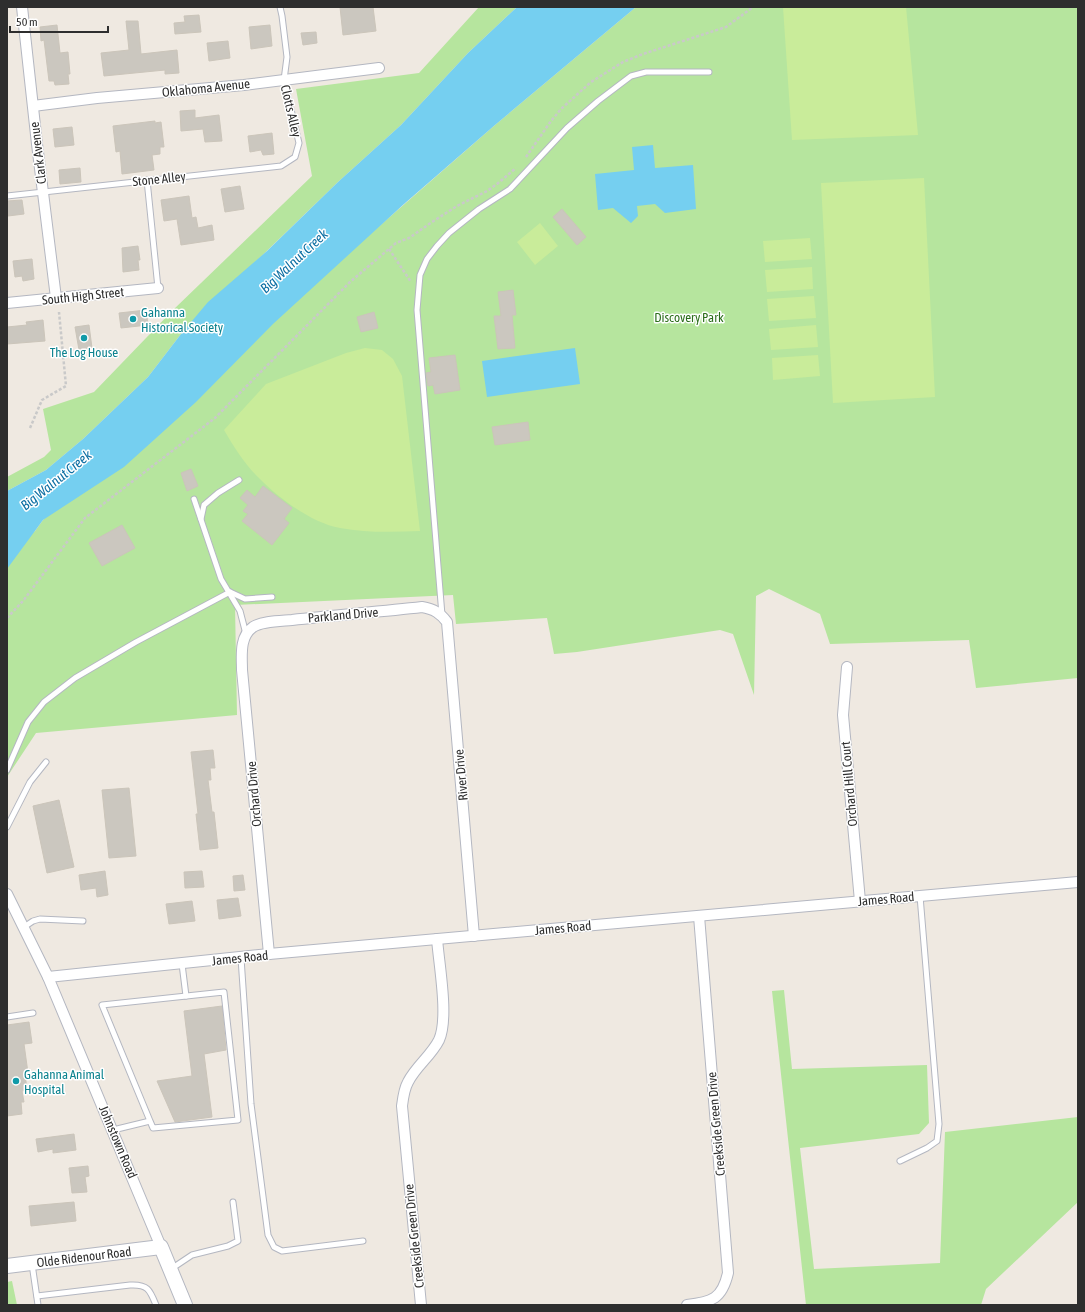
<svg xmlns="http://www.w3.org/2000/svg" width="1085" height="1312" font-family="'Asap Condensed',sans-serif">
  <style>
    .green { fill: #b6e59e }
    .pitch { fill: #c9ec9a }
    .water { fill: #75cff0 }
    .building { fill: #cbc7bf; stroke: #cbc5ba }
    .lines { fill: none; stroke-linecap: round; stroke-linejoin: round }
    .lane-casing { stroke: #b4b7c1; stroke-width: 7 }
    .street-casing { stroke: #b4b7c1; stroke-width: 12 }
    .secondary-casing { stroke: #b4b7c1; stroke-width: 16 }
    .path { stroke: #c9c9c9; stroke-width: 2.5; stroke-dasharray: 3 2; stroke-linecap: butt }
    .lane { stroke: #fff; stroke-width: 5 }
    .street { stroke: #fff; stroke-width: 10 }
    .secondary { stroke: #fff; stroke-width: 14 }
    .culture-dot { fill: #0f9aa8; stroke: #fff; stroke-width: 1.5 }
    .labels { text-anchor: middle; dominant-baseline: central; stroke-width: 3; stroke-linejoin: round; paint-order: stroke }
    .street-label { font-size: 13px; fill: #2e2e2e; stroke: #fff }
    .culture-label { font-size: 13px; fill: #0d838f; stroke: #fff; text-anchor: start }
    .park-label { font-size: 13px; fill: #2c6e1b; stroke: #fff }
    .water-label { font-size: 14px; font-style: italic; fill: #0d6fa3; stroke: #fff }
  </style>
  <rect width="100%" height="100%" fill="#efe9e1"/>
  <g class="green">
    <path d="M479 7H517L468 53 401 125 338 182 181 334 148 377 83 439 46 470 7 491V477L44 457 51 450 43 409 94 392 173 310 312 176 296 89 419 73Z"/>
    <path d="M636 7H1078V678L976 688 969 640 830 644 820 614 769 589 756 596 754 695 733 634 720 630 577 652 554 654 547 618 456 624 453 595 235 605 237 715 36 733 7 777V551L35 531 43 520 495 125Z"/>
    <path d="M784 990 792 1069 927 1065 929 1123 919 1134 800 1148 814 1269 940 1263 945 1132 1078 1117V1202L986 1289 981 1305H806L772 991Z"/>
    <path d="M12 1281 17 1305H7V1282Z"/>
  </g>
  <g class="pitch">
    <path d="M783 7H906L918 135 792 140Z"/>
    <path d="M924 178 935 397 833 403 821 183Z"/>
    <path d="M540 223 558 246 535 265 517 242Z"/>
    <path d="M810 238 812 259 765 262 763 241Z"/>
    <path d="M812 267 813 289 767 292 765 270Z"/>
    <path d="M814 296 816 318 769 321 767 299Z"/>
    <path d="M816 325 818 347 771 350 769 329Z"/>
    <path d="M365 348 382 350 393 359 402 376 420 531C394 532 366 533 340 528 312 523 280 499 260 479 245 465 234 447 224 430L266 384 346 353Z"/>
    <path d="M818 355 820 376 773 380 772 358Z"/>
  </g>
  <g class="water">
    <path d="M517 7H636L495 125 404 204 273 324 196 402 124 467 43 520 7 569V491L46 470 83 439 148 377 181 334 208 302 267 251 338 182 401 125 468 53Z"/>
    <path d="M653 145 655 168 693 165 696 209 665 213 655 204 637 206 638 216 631 223 613 208 598 210 595 174 634 170 632 147Z"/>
    <path d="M575 348 580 384 487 397 482 361Z"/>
  </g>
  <g class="building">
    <path d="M340 7H373L376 31 343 35Z"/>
    <path d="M199 15 201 32 175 34 174 23 185 22 184 16Z"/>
    <path d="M126 21H138L141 54 177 50 179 73 165 74V70L104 76 101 53 129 50Z"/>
    <path d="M57 25 60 53 68 52 70 74H68L69 84 55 85 54 81H49L44 40 41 41 40 27Z"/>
    <path d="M270 25 272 46 251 49 249 27Z"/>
    <path d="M316 32 317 43 303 45 301 33Z"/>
    <path d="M228 41 230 58 209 61 207 43Z"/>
    <path d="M195 110V118L219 115 222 141 205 142 203 129 181 131 180 111Z"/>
    <path d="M155 121V123L161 122 164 147H160V154L152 155 154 170 122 174 120 151 116 152 113 126Z"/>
    <path d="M72 127 74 145 55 147 53 129Z"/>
    <path d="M272 133 274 154 263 155 261 150 250 152 248 136Z"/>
    <path d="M80 168 81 182 60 184 59 170Z"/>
    <path d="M240 186 244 209 225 212 221 189Z"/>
    <path d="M189 196 192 218 196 217 198 228 212 225 214 240 181 245 177 219 164 221 161 200Z"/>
    <path d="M22 200 24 214 8 216 7 201Z"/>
    <path d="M562 209 586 237 577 245 553 217Z"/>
    <path d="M138 246 140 260H138L139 270 123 272 122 248Z"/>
    <path d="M32 259 34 279 23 281 22 276 15 277 13 261Z"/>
    <path d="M513 290 516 315H512L515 348 498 349 494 316H501L498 292Z"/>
    <path d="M146 310 148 325 121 328 119 313Z"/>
    <path d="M374 312 378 328 361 332 357 317Z"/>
    <path d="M43 320 45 341 7 344V327L27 325 26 322Z"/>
    <path d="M89 325 92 348 79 350 75 327Z"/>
    <path d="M455 355 460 390 435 394 433 385 428 386 426 373 431 372 429 358Z"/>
    <path d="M528 422 530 440 495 445 492 427Z"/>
    <path d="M191 469 198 486 187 491 181 473Z"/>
    <path d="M263 486 292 508 284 519 289 523 272 545 242 521 248 514 243 511 248 505 240 498 247 490 255 497Z"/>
    <path d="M122 525 135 548 102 566 89 543Z"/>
    <path d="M213 750 215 768H210L211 780H208L212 812H214L218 848 200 850 196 814H198L191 752Z"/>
    <path d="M129 788 136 856 109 858 102 790Z"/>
    <path d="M59 800 74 867 47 873 33 806Z"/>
    <path d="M105 871 108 895 97 897 96 888 81 890 79 875Z"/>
    <path d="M202 871 204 887 185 888 184 872Z"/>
    <path d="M243 875 245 890 234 891 233 876Z"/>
    <path d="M238 898 241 916 219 919 217 900Z"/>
    <path d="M192 901 195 921 169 924 166 904Z"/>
    <path d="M222 1006 226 1050 204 1054 212 1117 175 1122 157 1081 192 1076 184 1011Z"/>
    <path d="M29 1022 32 1043 24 1044 28 1073H25L27 1090 22 1091 24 1102H21L22 1114 7 1116V1025Z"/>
    <path d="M74 1134 76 1150 53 1153V1149L38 1152 36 1139Z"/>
    <path d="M88 1166 89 1176 85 1177 87 1192 72 1193 69 1168Z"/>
    <path d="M74 1202 76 1221 31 1226 29 1206Z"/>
  </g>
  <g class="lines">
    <defs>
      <g id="lane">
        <path d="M147 180 158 288"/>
        <path d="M7 196 281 166 295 157 299 143 284 80 287 57 282 16 280 7"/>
        <path d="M194 499 221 579 240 611 246 634"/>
        <path d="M201 519 204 505 218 493 239 480"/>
        <path d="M230 592 245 599 272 597"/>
        <path d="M442 615 417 310 420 275 427 259 437 246 449 233 479 209 510 189 567 128 598 101 631 76 646 72H709"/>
        <path d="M7 770 28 722 44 702 75 678 136 642 230 592"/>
        <path d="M7 827 30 782 46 762"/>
        <path d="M24 927 33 921 40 919 83 921"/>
        <path d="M241 958 251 1104 268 1235 274 1247 282 1251 363 1241"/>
        <path d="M182 964 186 996"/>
        <path d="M7 1017 33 1013"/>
        <path d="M113 1130 150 1121 102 1005 224 992 238 1120 153 1128 150 1121"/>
        <path d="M900 1161 927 1148 937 1141 939 1124 920 896"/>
        <path d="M32 1264 38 1305"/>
        <path d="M171 1269 192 1255 228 1246 238 1241 233 1202"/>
        <path d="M37 1296 130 1285C148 1284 150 1290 156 1305"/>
      </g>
      <g id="street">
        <path d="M22 7 37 144 56 298"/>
        <path d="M33 106 97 98 244 85 379 68"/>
        <path d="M7 303 158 288"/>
        <path d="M847 667 843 715 860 901"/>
        <path d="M7 894 48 977 161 1247"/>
        <path d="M269 954 242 670C242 656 239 637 253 627 262 621 281 621 292 620 335 615 379 612 422 607 434 609 440 613 447 622L474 936"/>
        <path d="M48 977 269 954 1078 882"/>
        <path d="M421 1305 402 1106C403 1098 404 1089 408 1082 416 1066 431 1056 439 1040 449 1018 439 965 437 939"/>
        <path d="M687 1305C712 1302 722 1299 728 1273L699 916"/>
      </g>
      <path id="secondary" d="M7 1266 161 1247 185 1305"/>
    </defs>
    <use href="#lane" class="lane-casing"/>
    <use href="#street" class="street-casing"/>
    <use href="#secondary" class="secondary-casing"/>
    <g class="path">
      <path d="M526 157 551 121 561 109 591 82 623 62 643 54 726 27 753 7"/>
      <path d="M389 249 411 282"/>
      <path d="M30 428 42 400 66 386 59 312"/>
      <path d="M7 618 23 601 85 518 215 418 350 282 396 243 409 238 432 222 457 206 487 191 497 184 516 168"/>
    </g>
    <use href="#lane" class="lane"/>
    <use href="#street" class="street"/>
    <use href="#secondary" class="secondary"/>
  </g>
  <g class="culture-dot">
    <circle cx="133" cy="319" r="4"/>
    <circle cx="84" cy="338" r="4"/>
    <circle cx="16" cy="1081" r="4"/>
  </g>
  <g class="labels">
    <g class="street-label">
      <text transform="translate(206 88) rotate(-6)">Oklahoma Avenue</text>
      <text transform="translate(291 111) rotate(77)">Clotts Alley</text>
      <text transform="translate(38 153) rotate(-97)">Clark Avenue</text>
      <text transform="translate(159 179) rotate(-6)">Stone Alley</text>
      <text transform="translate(83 296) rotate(-6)">South High Street</text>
      <text transform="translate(343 615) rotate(-5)">Parkland Drive</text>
      <text transform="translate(461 775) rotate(-95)">River Drive</text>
      <text transform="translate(849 784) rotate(-95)">Orchard Hill Court</text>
      <text transform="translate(254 794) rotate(-95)">Orchard Drive</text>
      <text transform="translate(886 899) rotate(-5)">James Road</text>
      <text transform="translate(563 928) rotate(-5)">James Road</text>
      <text transform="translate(240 958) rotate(-6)">James Road</text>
      <text transform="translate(716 1124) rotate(-95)">Creekside Green Drive</text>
      <text transform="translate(118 1142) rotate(67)">Johnstown Road</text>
      <text transform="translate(414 1236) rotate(-96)">Creekside Green Drive</text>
      <text transform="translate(84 1257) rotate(-7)">Olde Ridenour Road</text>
    </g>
    <g class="culture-label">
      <text x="141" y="312">Gahanna<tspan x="141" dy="15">Historical Society</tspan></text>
      <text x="84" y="352" text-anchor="middle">The Log House</text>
      <text x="24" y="1074">Gahanna Animal<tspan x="24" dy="15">Hospital</tspan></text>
    </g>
    <g class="park-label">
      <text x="689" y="317">Discovery Park</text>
    </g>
    <g class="water-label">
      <text transform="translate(294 261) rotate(-43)">Big Walnut Creek</text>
      <text transform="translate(56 480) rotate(-39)">Big Walnut Creek</text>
    </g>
  </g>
  <rect width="1085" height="1312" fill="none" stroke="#2e2e2e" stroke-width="16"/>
  <path d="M10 26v6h98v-6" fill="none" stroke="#2e2e2e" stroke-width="2"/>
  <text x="16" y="26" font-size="12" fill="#2e2e2e" stroke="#ffffff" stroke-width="3" paint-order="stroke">50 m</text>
</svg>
